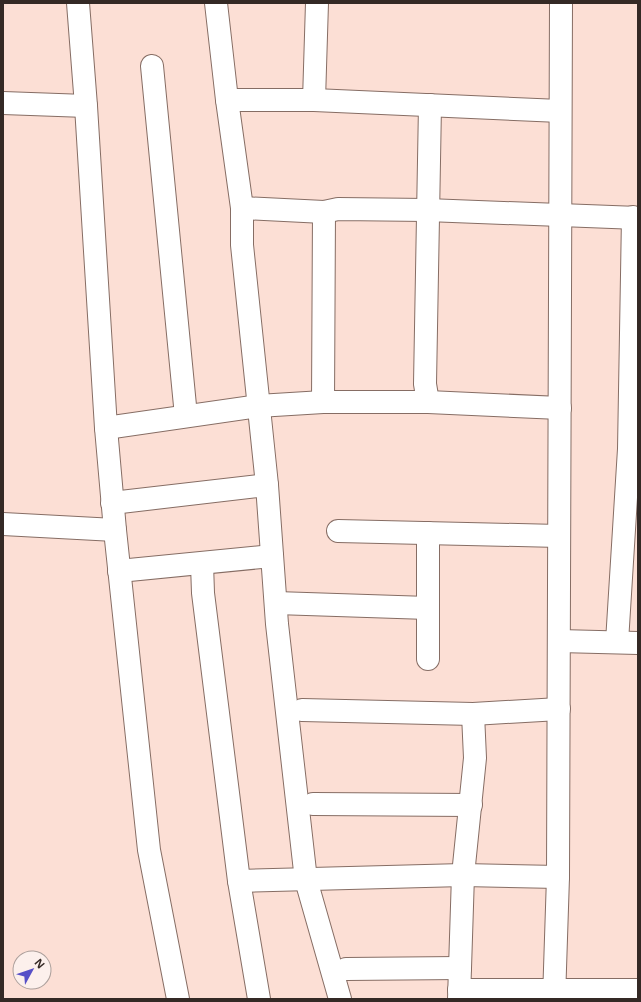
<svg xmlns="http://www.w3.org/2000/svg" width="641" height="1002" font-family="'Noto Sans',sans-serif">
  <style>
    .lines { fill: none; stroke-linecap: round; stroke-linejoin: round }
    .minor-casing { stroke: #866d64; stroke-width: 24 }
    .minor { stroke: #fff; stroke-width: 22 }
  </style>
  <rect width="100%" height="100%" fill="#fcdfd5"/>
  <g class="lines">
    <defs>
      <g id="minor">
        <path d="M78 3 86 106 106 428 115 530 149 850 178 999"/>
        <path d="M216 3 227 100 242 208V245L267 485 277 624 306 880 340 999"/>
        <path d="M152 66 186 416"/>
        <path d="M227 100H314L560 111"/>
        <path d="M314 100 317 3"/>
        <path d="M3 103 86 106"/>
        <path d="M242 208 324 212 338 209 427 210 638 218"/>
        <path d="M323 402 324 212"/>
        <path d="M428 402 425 384 430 105"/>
        <path d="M106 428 258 406 323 402H428L560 408"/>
        <path d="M112 503 267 485"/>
        <path d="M3 524 115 530"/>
        <path d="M338 531 559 536"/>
        <path d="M202 564 203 593 239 881 259 999"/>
        <path d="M119 571 272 556"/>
        <path d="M276 603 428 608V533"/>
        <path d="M559 641 638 643"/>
        <path d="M617 642 629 449 633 217"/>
        <path d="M428 659V608"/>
        <path d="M302 710 473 714 559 709"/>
        <path d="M313 804 471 805"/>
        <path d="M239 881 463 875 558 877"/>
        <path d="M346 969 460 968"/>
        <path d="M459 990H638"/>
        <path d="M459 999 463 875 475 758 473 714"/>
        <path d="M554 999 558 877 561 3"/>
      </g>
    </defs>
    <use href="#minor" class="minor-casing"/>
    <use href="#minor" class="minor"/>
  </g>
  <rect width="641" height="1002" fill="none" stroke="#342925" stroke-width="8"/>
  <g transform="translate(32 970) rotate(50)"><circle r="19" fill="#fcf0ec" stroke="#aca09c"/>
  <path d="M0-3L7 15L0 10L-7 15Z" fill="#564fc7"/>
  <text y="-6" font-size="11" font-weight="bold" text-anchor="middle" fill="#342925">N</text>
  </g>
</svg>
